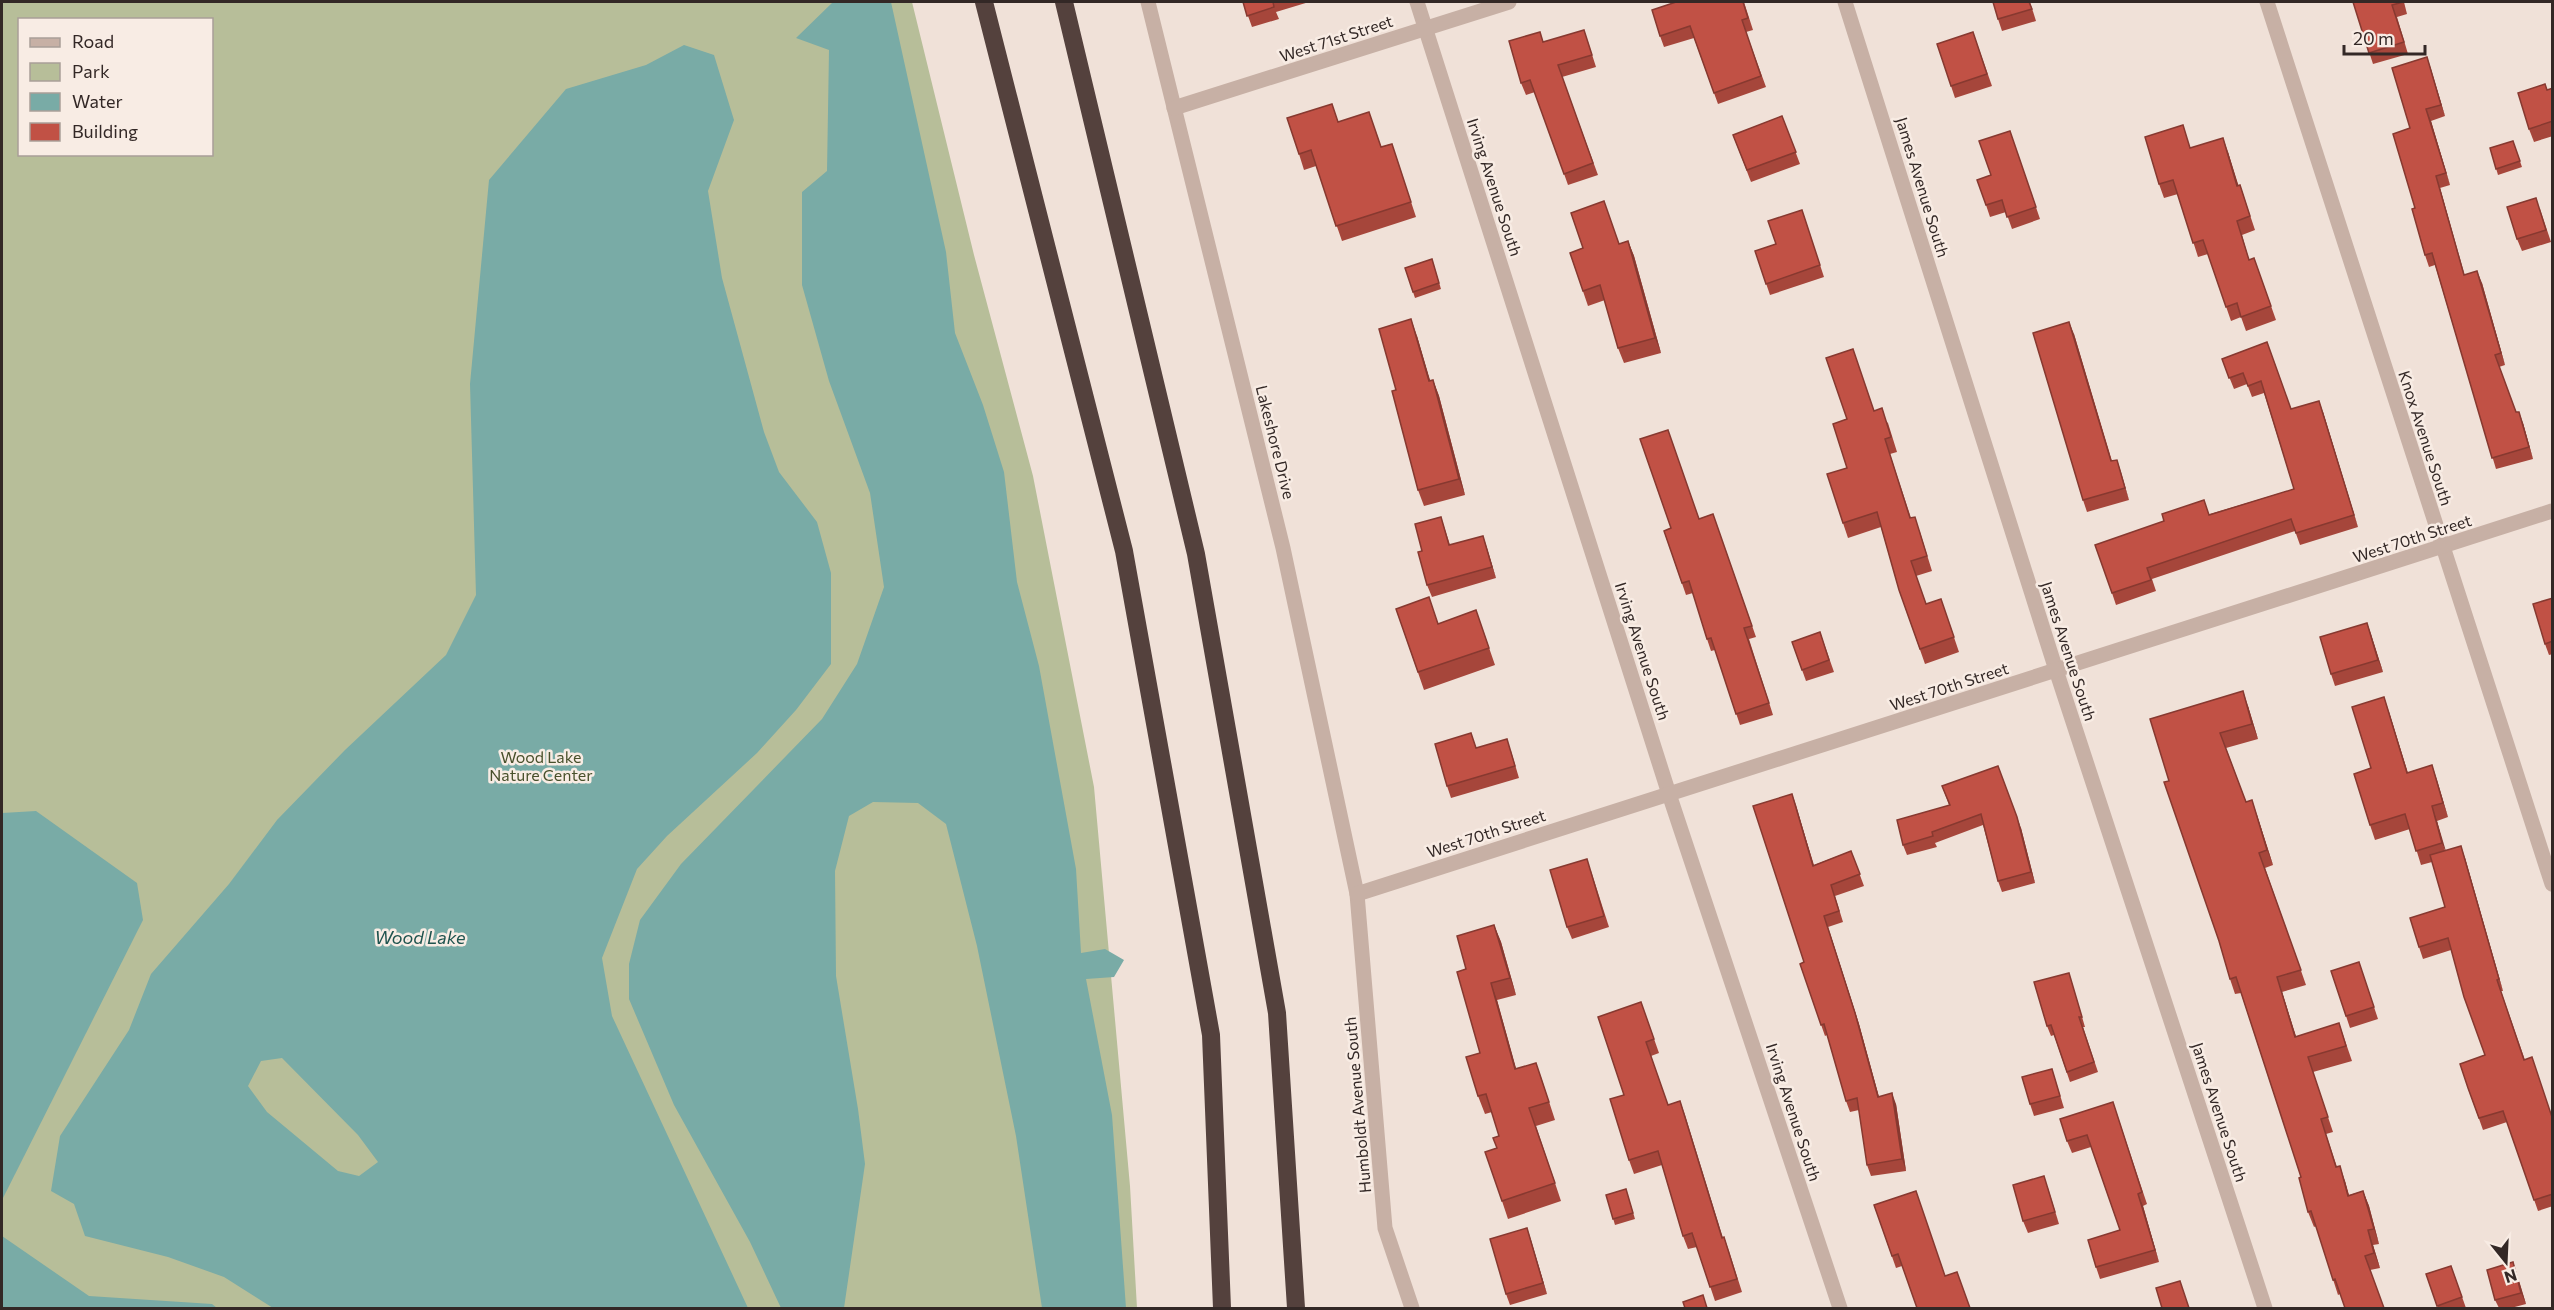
<svg xmlns="http://www.w3.org/2000/svg" width="2554" height="1310" font-family="Commissioner,sans-serif">
  <style>
    .green { fill: #b7be99; fill-rule: evenodd }
    .water { fill: #79aba6; fill-rule: evenodd }
    .lines { fill: none; stroke-linecap: round; stroke-linejoin: round }
    .minor { stroke: #c7b0a5; stroke-width: 15 }
    .tertiary { stroke: #c7b0a5; stroke-width: 15 }
    .motorway { stroke: #54413d; stroke-width: 18 }
    .wall { fill: #a6463b }
    .shaded-wall { fill: #873930 }
    .building { fill: #c15145; stroke: #873930; stroke-width: 1.5 }
    .labels { text-anchor: middle; dominant-baseline: central; stroke-width: 5; stroke-linejoin: round; paint-order: stroke }
    .street-label { font-size: 16px; fill: #332826; stroke: #f8ece4 }
    .park-label { font-size: 16px; fill: #48502b; stroke: #f8ece4 }
    .water-label { font-size: 18px; font-style: italic; fill: #1e534e; stroke: #f8ece4 }
  </style>
  <rect width="100%" height="100%" fill="#f0e1d8"/>
  <path class="green" d="M2 2H912L974 255 1033 476 1094 787 1130 1186 1137 1308H2ZM20 20H212V154H20Z"/>
  <g class="water">
    <path d="M833 2H891L946 252 955 333 983 405 1004 472 1017 582 1039 666 1076 869 1081 953 1105 949 1124 960 1114 977 1086 979 1112 1115 1126 1308H1042L1016 1136 977 946 946 824 918 803 873 802 849 816 835 871 836 976 858 1109 865 1164 844 1308H781L750 1242 674 1105 629 999V964L640 920 681 864 822 719 857 664 884 587 870 493 829 381 802 285V192L827 171 829 50 796 38Z"/>
    <path d="M684 45 714 55 734 120 708 191 722 278 764 432 779 472 817 522 831 573V664L796 710 757 753 667 836 637 869 602 958 612 1016 748 1308H273L224 1277 168 1257 85 1236 74 1204 51 1191 60 1136 129 1030 151 974 229 884 277 820 345 750 446 655 476 595 470 384 489 180 566 89 646 65ZM282 1058 358 1135 378 1162 359 1176 338 1171 267 1112 248 1086 261 1061Z"/>
    <path d="M36 811 137 883 143 920 2 1200V813Z"/>
    <path d="M2 1236 89 1296 212 1304 217 1308H2Z"/>
  </g>
  <g class="lines">
    <g class="minor">
      <path d="M1148 2 1283 548 1357 894 1385 1228 1412 1308"/>
      <path d="M1417 2 1669 794 1840 1308"/>
      <path d="M1845 2 2056 670 2265 1308"/>
      <path d="M2267 2 2552 884"/>
      <path d="M1174 108 1509 2"/>
    </g>
    <path class="tertiary" d="M1357 894 2552 511"/>
    <g class="motorway">
      <path d="M984 2 1124 551 1211 1035 1222 1308"/>
      <path d="M1064 2 1196 554 1277 1013 1296 1308"/>
    </g>
  </g>
  <g class="wall">
    <path d="M1243 2H1309L1276 12 1279 19 1252 27Z"/>
    <path d="M1744 2 1753 30 1746 32 1766 87 1718 104 1694 38 1664 47 1660 36Z"/>
    <path d="M2030 2 2036 21 2002 31 1998 19Z"/>
    <path d="M2353 2H2404L2407 14 2397 17 2408 54 2373 64Z"/>
    <path d="M1973 32 1992 86 1955 98 1951 86Z"/>
    <path d="M1544 42H1588L1596 67 1562 77 1598 175 1568 185 1535 92 1526 95 1521 83Z"/>
    <path d="M2427 57 2445 116 2431 121 2450 185 2440 188 2464 275 2482 283 2505 365 2499 367 2516 412 2523 423 2533 459 2496 469 2435 265 2429 267 2425 255 2415 208 2410 128Z"/>
    <path d="M2553 89V136L2534 142 2529 129 2547 90Z"/>
    <path d="M1369 112 1381 147 1392 144 1416 217 1342 241 1316 166 1304 170 1299 154 1339 122Z"/>
    <path d="M1782 116 1800 164 1751 182 1733 135Z"/>
    <path d="M2010 131 2040 219 2012 229 2006 212 1990 217 1986 205Z"/>
    <path d="M2513 141 2522 167 2498 175 2490 148Z"/>
    <path d="M2191 148 2228 152 2238 185H2240L2255 230 2242 235 2249 260 2254 258 2276 320 2246 331 2241 317 2231 321 2208 254 2198 257 2178 194 2164 198 2159 184Z"/>
    <path d="M2540 209 2551 242 2522 251 2517 239Z"/>
    <path d="M1802 210 1824 277 1770 295 1755 251 1776 244Z"/>
    <path d="M1628 241 1634 256 1661 353 1624 363 1618 348 1605 300 1588 306 1570 253 1619 244Z"/>
    <path d="M1432 259 1441 289 1415 298 1405 268Z"/>
    <path d="M2074 334 2112 461 2117 460 2129 500 2087 512 2083 500Z"/>
    <path d="M1417 336 1430 381 1433 380 1439 396 1465 495 1424 506 1418 490 1396 390Z"/>
    <path d="M2267 342 2291 409 2323 412 2358 527 2300 545 2295 531 2152 579 2156 591 2116 605 2112 593 2210 514 2294 489 2264 393 2252 397 2247 384 2234 389 2222 359Z"/>
    <path d="M1875 411 1888 423 1897 452 1890 454 1911 518 1920 532 1932 571 1916 576 1926 604 1941 599 1959 652 1925 664 1899 590 1881 527 1848 538 1843 523Z"/>
    <path d="M1713 514 1756 637 1749 639 1773 715 1740 725 1715 650 1711 651 1707 639 1693 593 1686 595 1664 531Z"/>
    <path d="M1441 517 1450 545 1483 536 1496 578 1432 597 1427 585 1422 551Z"/>
    <path d="M2553 598V654L2549 655 2545 644Z"/>
    <path d="M1396 609 1438 624 1476 610 1495 665 1424 690Z"/>
    <path d="M2367 623 2383 672 2335 686 2331 674Z"/>
    <path d="M1820 632 1834 672 1806 681 1792 642Z"/>
    <path d="M2248 706 2258 739 2226 748 2246 802 2257 815 2273 865 2265 868 2306 985 2282 992 2296 1037 2339 1023 2352 1061 2313 1072 2333 1132 2326 1134 2337 1167 2345 1181 2349 1195 2363 1191 2369 1206 2379 1244 2373 1245 2380 1268 2370 1270 2340 1294 2338 1295 2316 1226 2314 1227 2308 1212 2301 1177 2241 993 2235 994 2230 979 2219 941 2169 781Z"/>
    <path d="M2389 712 2408 773 2432 765 2448 817 2437 821 2445 851 2465 858 2503 991H2501L2525 1060 2553 1119V1206L2538 1211 2507 1122 2483 1130 2468 1088 2485 1055 2451 950 2423 959 2419 947 2445 907 2432 862 2421 865 2410 829 2375 840 2370 825 2371 768Z"/>
    <path d="M1476 748 1511 751 1519 778 1451 798 1447 786Z"/>
    <path d="M1942 786 2021 828 2035 883 2002 892 1998 881 1983 825 1935 843 1937 847 1907 855 1903 845 1949 805Z"/>
    <path d="M1792 794 1814 865 1851 851 1864 886 1835 896 1843 922 1828 927 1859 1024 1879 1097 1896 1104 1906 1171 1871 1176 1867 1165 1859 1110 1850 1112 1846 1101 1827 1035 1825 1036 1800 964 1804 962Z"/>
    <path d="M1591 871 1609 927 1572 939 1567 927Z"/>
    <path d="M1494 925 1501 942 1516 995 1497 1000 1516 1069 1536 1063 1542 1080 1555 1120 1536 1126 1561 1201 1508 1219 1502 1201 1497 1148 1499 1136 1492 1112 1485 1114 1478 1096 1480 1053Z"/>
    <path d="M2359 962 2378 1019 2350 1028 2346 1016Z"/>
    <path d="M2072 983 2085 1027H2083L2098 1072 2070 1082 2054 1035 2051 1036 2047 1026Z"/>
    <path d="M1641 1002 1659 1053 1651 1056 1668 1105 1680 1101 1722 1237H1724L1729 1251 1742 1292 1715 1301 1697 1247 1688 1249 1683 1236 1662 1165 1634 1174 1629 1160Z"/>
    <path d="M2052 1069 2064 1108 2034 1116 2030 1104Z"/>
    <path d="M2117 1114 2147 1204 2143 1206 2159 1262 2100 1279 2096 1267 2120 1230 2091 1147 2072 1153 2067 1141Z"/>
    <path d="M2048 1188 2059 1224 2028 1233 2023 1221Z"/>
    <path d="M1626 1189 1635 1219 1615 1225 1606 1195Z"/>
    <path d="M1916 1191 1902 1266 1896 1268 1874 1205Z"/>
    <path d="M1527 1228 1547 1294 1510 1305 1506 1294Z"/>
    <path d="M2513 1262 2526 1304 2511 1308H2499L2495 1300Z"/>
    <path d="M2451 1266 2466 1308H2438L2426 1274Z"/>
  </g>
  <g class="shaded-wall">
    <path d="M2427 57 2431 69 2445 116 2441 105Z"/>
    <path d="M2426 109 2431 121 2450 185 2446 173Z"/>
    <path d="M2223 138 2228 152 2243 200 2237 186Z"/>
    <path d="M2436 176 2440 188 2468 287 2464 275Z"/>
    <path d="M1628 241 1634 256 1661 353 1655 338Z"/>
    <path d="M2477 271 2482 283 2505 365 2501 353Z"/>
    <path d="M1411 319 1417 336 1435 397 1429 381Z"/>
    <path d="M2069 322 2074 334 2115 473 2111 461Z"/>
    <path d="M1433 380 1439 396 1465 495 1459 479Z"/>
    <path d="M2319 401 2323 412 2358 527 2354 515Z"/>
    <path d="M2519 412 2523 423 2533 459 2529 447Z"/>
    <path d="M2117 460 2121 472 2129 500 2125 488Z"/>
    <path d="M1483 536 1487 548 1496 578 1492 567Z"/>
    <path d="M2367 623 2371 634 2383 672 2378 660Z"/>
    <path d="M2243 691 2248 706 2258 739 2252 724Z"/>
    <path d="M2384 697 2389 712 2412 787 2407 773Z"/>
    <path d="M2432 765 2437 780 2448 817 2443 803Z"/>
    <path d="M1792 794 1796 805 1817 877 1813 866Z"/>
    <path d="M2252 800 2257 815 2273 865 2267 850Z"/>
    <path d="M2432 806 2437 821 2448 858 2442 843Z"/>
    <path d="M2017 817 2021 828 2035 883 2031 872Z"/>
    <path d="M2461 846 2465 858 2503 991 2499 979Z"/>
    <path d="M1494 925 1501 942 1516 995 1510 978Z"/>
    <path d="M1828 927 1859 1024 1882 1108 1878 1097Z"/>
    <path d="M2277 977 2282 992 2301 1052 2295 1037Z"/>
    <path d="M1491 983 1497 1000 1521 1086 1515 1069Z"/>
    <path d="M1892 1093 1896 1104 1906 1171 1902 1159Z"/>
    <path d="M1680 1101 1685 1115 1727 1251 1722 1238Z"/>
    <path d="M2340 1166 2345 1181 2353 1211 2348 1196Z"/>
    <path d="M2363 1191 2369 1206 2379 1244 2374 1229Z"/>
    <path d="M2138 1194 2143 1206 2159 1262 2155 1250Z"/>
    <path d="M1527 1228 1531 1240 1547 1294 1543 1283Z"/>
    <path d="M2368 1230 2373 1245 2380 1268 2374 1253Z"/>
    <path d="M2513 1262 2517 1274 2526 1304 2521 1293Z"/>
  </g>
  <g class="building">
    <path d="M1243 2H1273L1274 7 1247 16Z"/>
    <path d="M1676 2H1743L1748 18 1742 20 1761 76 1714 93 1690 26 1660 36 1652 10Z"/>
    <path d="M1993 2H2029L2032 9 1998 19Z"/>
    <path d="M2353 2H2403L2392 5 2404 42 2369 53Z"/>
    <path d="M1584 30 1592 55 1558 65 1593 163 1564 174 1530 80 1521 83 1509 41 1540 32 1543 42Z"/>
    <path d="M1973 32 1987 74 1951 86 1937 44Z"/>
    <path d="M2427 57 2441 105 2426 109 2446 173 2436 176 2464 275 2477 271 2501 353 2495 355 2516 412H2519L2529 447 2492 458 2432 253 2425 255 2412 209 2415 208 2393 134 2410 128 2392 68Z"/>
    <path d="M2545 84 2547 90 2553 88V121L2529 129 2518 93Z"/>
    <path d="M1332 104 1338 122 1369 112 1381 147 1392 144 1411 202 1336 226 1311 150 1299 154 1287 118Z"/>
    <path d="M1782 116 1796 152 1747 170 1733 135Z"/>
    <path d="M2183 125 2190 148 2223 138 2237 186 2240 185 2250 216 2237 221 2249 260 2254 258 2271 306 2241 317 2237 303 2226 307 2203 240 2193 243 2173 180 2159 184 2145 137Z"/>
    <path d="M2010 131 2036 207 2007 217 2002 200 1986 205 1977 180 1991 175 1979 141Z"/>
    <path d="M2513 141 2520 161 2496 169 2490 148Z"/>
    <path d="M2536 198 2546 230 2517 239 2507 207Z"/>
    <path d="M1604 201 1619 244 1628 241 1655 338 1618 348 1600 285 1583 291 1570 253 1583 248 1571 213Z"/>
    <path d="M1802 210 1820 265 1766 284 1755 251 1776 244 1768 221Z"/>
    <path d="M1432 259 1439 283 1413 292 1405 268Z"/>
    <path d="M1411 319 1429 381 1433 380 1459 479 1418 490 1392 391 1396 390 1379 329Z"/>
    <path d="M2069 322 2111 461 2117 460 2125 488 2083 500 2033 333Z"/>
    <path d="M2267 342 2291 409 2319 401 2354 515 2296 533 2291 519 2147 568 2151 580 2112 593 2095 545 2164 521 2162 514 2204 500 2209 515 2294 489 2261 381 2248 386 2243 373 2229 378 2222 359Z"/>
    <path d="M1853 349 1874 411 1882 408 1891 437 1885 439 1910 518 1915 517 1927 556 1911 561 1926 604 1941 599 1954 637 1920 649 1899 590 1877 512 1843 523 1827 474 1847 468 1833 424 1847 419 1826 358Z"/>
    <path d="M1668 430 1699 519 1713 514 1752 626 1744 628 1769 703 1736 714 1711 638 1707 639 1689 581 1682 583 1664 531 1671 528 1640 439Z"/>
    <path d="M1441 517 1449 545 1483 536 1492 567 1427 585 1418 552 1422 551 1415 524Z"/>
    <path d="M1429 597 1438 624 1476 610 1489 648 1418 672 1396 609Z"/>
    <path d="M2553 598V641L2545 644 2533 604Z"/>
    <path d="M2367 623 2378 660 2331 674 2320 637Z"/>
    <path d="M1820 632 1829 660 1802 670 1792 642Z"/>
    <path d="M2243 691 2252 724 2220 733 2246 802 2252 800 2267 850 2259 853 2301 970 2277 977 2295 1037 2339 1023 2346 1046 2308 1057 2328 1117 2321 1119 2336 1167 2340 1166 2348 1196 2363 1191 2374 1229 2368 1230 2374 1253 2365 1256 2384 1308H2345L2335 1279 2333 1280 2311 1211 2308 1212 2299 1178 2301 1177 2236 977 2230 979 2219 941 2164 782 2169 781 2150 719Z"/>
    <path d="M2384 697 2407 773 2432 765 2443 803 2432 806 2442 843 2416 851 2405 814 2370 825 2354 774 2371 768 2352 707Z"/>
    <path d="M1471 733 1476 748 1507 739 1515 766 1447 786 1435 744Z"/>
    <path d="M1998 766 2017 817 2031 872 1998 881 1981 814 1932 832 1933 836 1903 845 1897 820 1950 805 1942 786Z"/>
    <path d="M1792 794 1813 866 1851 851 1860 874 1831 885 1839 911 1824 916 1855 1013 1878 1097 1892 1093 1902 1159 1867 1165 1857 1098 1846 1101 1824 1024 1821 1025 1800 964 1804 962 1753 806Z"/>
    <path d="M2461 846 2499 979 2497 980 2524 1060 2532 1057 2553 1120V1194L2534 1200 2503 1111 2479 1118 2468 1088 2460 1064 2485 1055 2464 997 2448 938 2419 947 2410 918 2445 907 2430 855Z"/>
    <path d="M1587 859 1604 916 1567 927 1550 870Z"/>
    <path d="M1494 925 1510 978 1491 983 1515 1069 1536 1063 1549 1102 1529 1108 1555 1183 1502 1201 1485 1152 1497 1148 1493 1138 1499 1136 1486 1094 1478 1096 1466 1057 1480 1053 1457 972 1466 969 1457 936Z"/>
    <path d="M2359 962 2374 1007 2346 1016 2331 971Z"/>
    <path d="M2069 973 2082 1017H2079L2094 1062 2067 1072 2051 1025 2047 1026 2034 982Z"/>
    <path d="M1641 1002 1654 1039 1646 1042 1668 1105 1680 1101 1722 1238 1724 1237 1737 1279 1710 1287 1692 1233 1683 1236 1658 1151 1629 1160 1610 1099 1624 1095 1598 1017Z"/>
    <path d="M2052 1069 2060 1096 2030 1104 2022 1077Z"/>
    <path d="M2113 1102 2142 1192 2138 1194 2155 1250 2096 1267 2088 1240 2120 1230 2087 1135 2067 1141 2060 1119Z"/>
    <path d="M2044 1176 2055 1212 2023 1221 2013 1185Z"/>
    <path d="M1626 1189 1633 1213 1613 1219 1606 1195Z"/>
    <path d="M1916 1191 1945 1276 1957 1272 1970 1308H1917L1898 1254 1892 1256 1874 1205Z"/>
    <path d="M1527 1228 1543 1283 1506 1294 1490 1239Z"/>
    <path d="M2513 1262 2521 1293 2495 1300 2487 1270Z"/>
    <path d="M2451 1266 2462 1297 2437 1306 2426 1274Z"/>
    <path d="M2180 1281 2189 1308H2162L2156 1288Z"/>
    <path d="M1703 1295 1707 1308H1685L1683 1302Z"/>
  </g>
  <g class="labels">
    <g class="street-label">
      <text transform="translate(1336 38) rotate(-18)">West 71st Street</text>
      <text transform="translate(1495 187) rotate(72)">Irving Avenue South</text>
      <text transform="translate(1923 187) rotate(73)">James Avenue South</text>
      <text transform="translate(2426 438) rotate(72)">Knox Avenue South</text>
      <text transform="translate(1276 442) rotate(76)">Lakeshore Drive</text>
      <text transform="translate(2412 538) rotate(-18)">West 70th Street</text>
      <text transform="translate(1643 651) rotate(72)">Irving Avenue South</text>
      <text transform="translate(2069 651) rotate(72)">James Avenue South</text>
      <text transform="translate(1949 686) rotate(-18)">West 70th Street</text>
      <text transform="translate(1486 833) rotate(-18)">West 70th Street</text>
      <text transform="translate(1357 1105) rotate(-95)">Humboldt Avenue South</text>
      <text transform="translate(1794 1112) rotate(72)">Irving Avenue South</text>
      <text transform="translate(2220 1112) rotate(72)">James Avenue South</text>
    </g>
    <g class="park-label">
      <text x="541" y="756">Wood Lake<tspan x="541" dy="18">Nature Center</tspan></text>
    </g>
    <g class="water-label">
      <text x="420" y="937">Wood Lake</text>
    </g>
  </g>
  <rect width="2554" height="1310" fill="none" stroke="#332826" stroke-width="6"/>
  <rect x="18" y="18" width="195" height="138" fill="#f8ece4" stroke="#a99e98" stroke-width="1.5"/>
  <rect x="30" y="38" width="30" height="9" fill="#c7b0a5" stroke="#a99e98" stroke-width="1.5"/>
  <text x="72" y="48" font-size="18" fill="#332826">Road</text>
  <rect x="30" y="63" width="30" height="18" fill="#b7be99" stroke="#a99e98" stroke-width="1.5"/>
  <text x="72" y="78" font-size="18" fill="#332826">Park</text>
  <rect x="30" y="93" width="30" height="18" fill="#79aba6" stroke="#a99e98" stroke-width="1.5"/>
  <text x="72" y="108" font-size="18" fill="#332826">Water</text>
  <rect x="30" y="123" width="30" height="18" fill="#c15145" stroke="#a99e98" stroke-width="1.5"/>
  <text x="72" y="138" font-size="18" fill="#332826">Building</text>
  <g transform="translate(2506 1262) rotate(162)" stroke="#f8ece4" stroke-width="4.5" paint-order="stroke">
  <path d="M0-4.5L10 22L0 15L-10 22Z" fill="#332826"/>
  <text y="-9" font-size="16" font-weight="bold" text-anchor="middle" fill="#332826">N</text>
  </g>
  <path d="M2344 45v9h81v-9" fill="none" stroke="#332826" stroke-width="3"/>
  <text x="2353" y="45" font-size="18" fill="#332826" stroke="#f8ece4" stroke-width="4.5" paint-order="stroke">20 m</text>
</svg>
